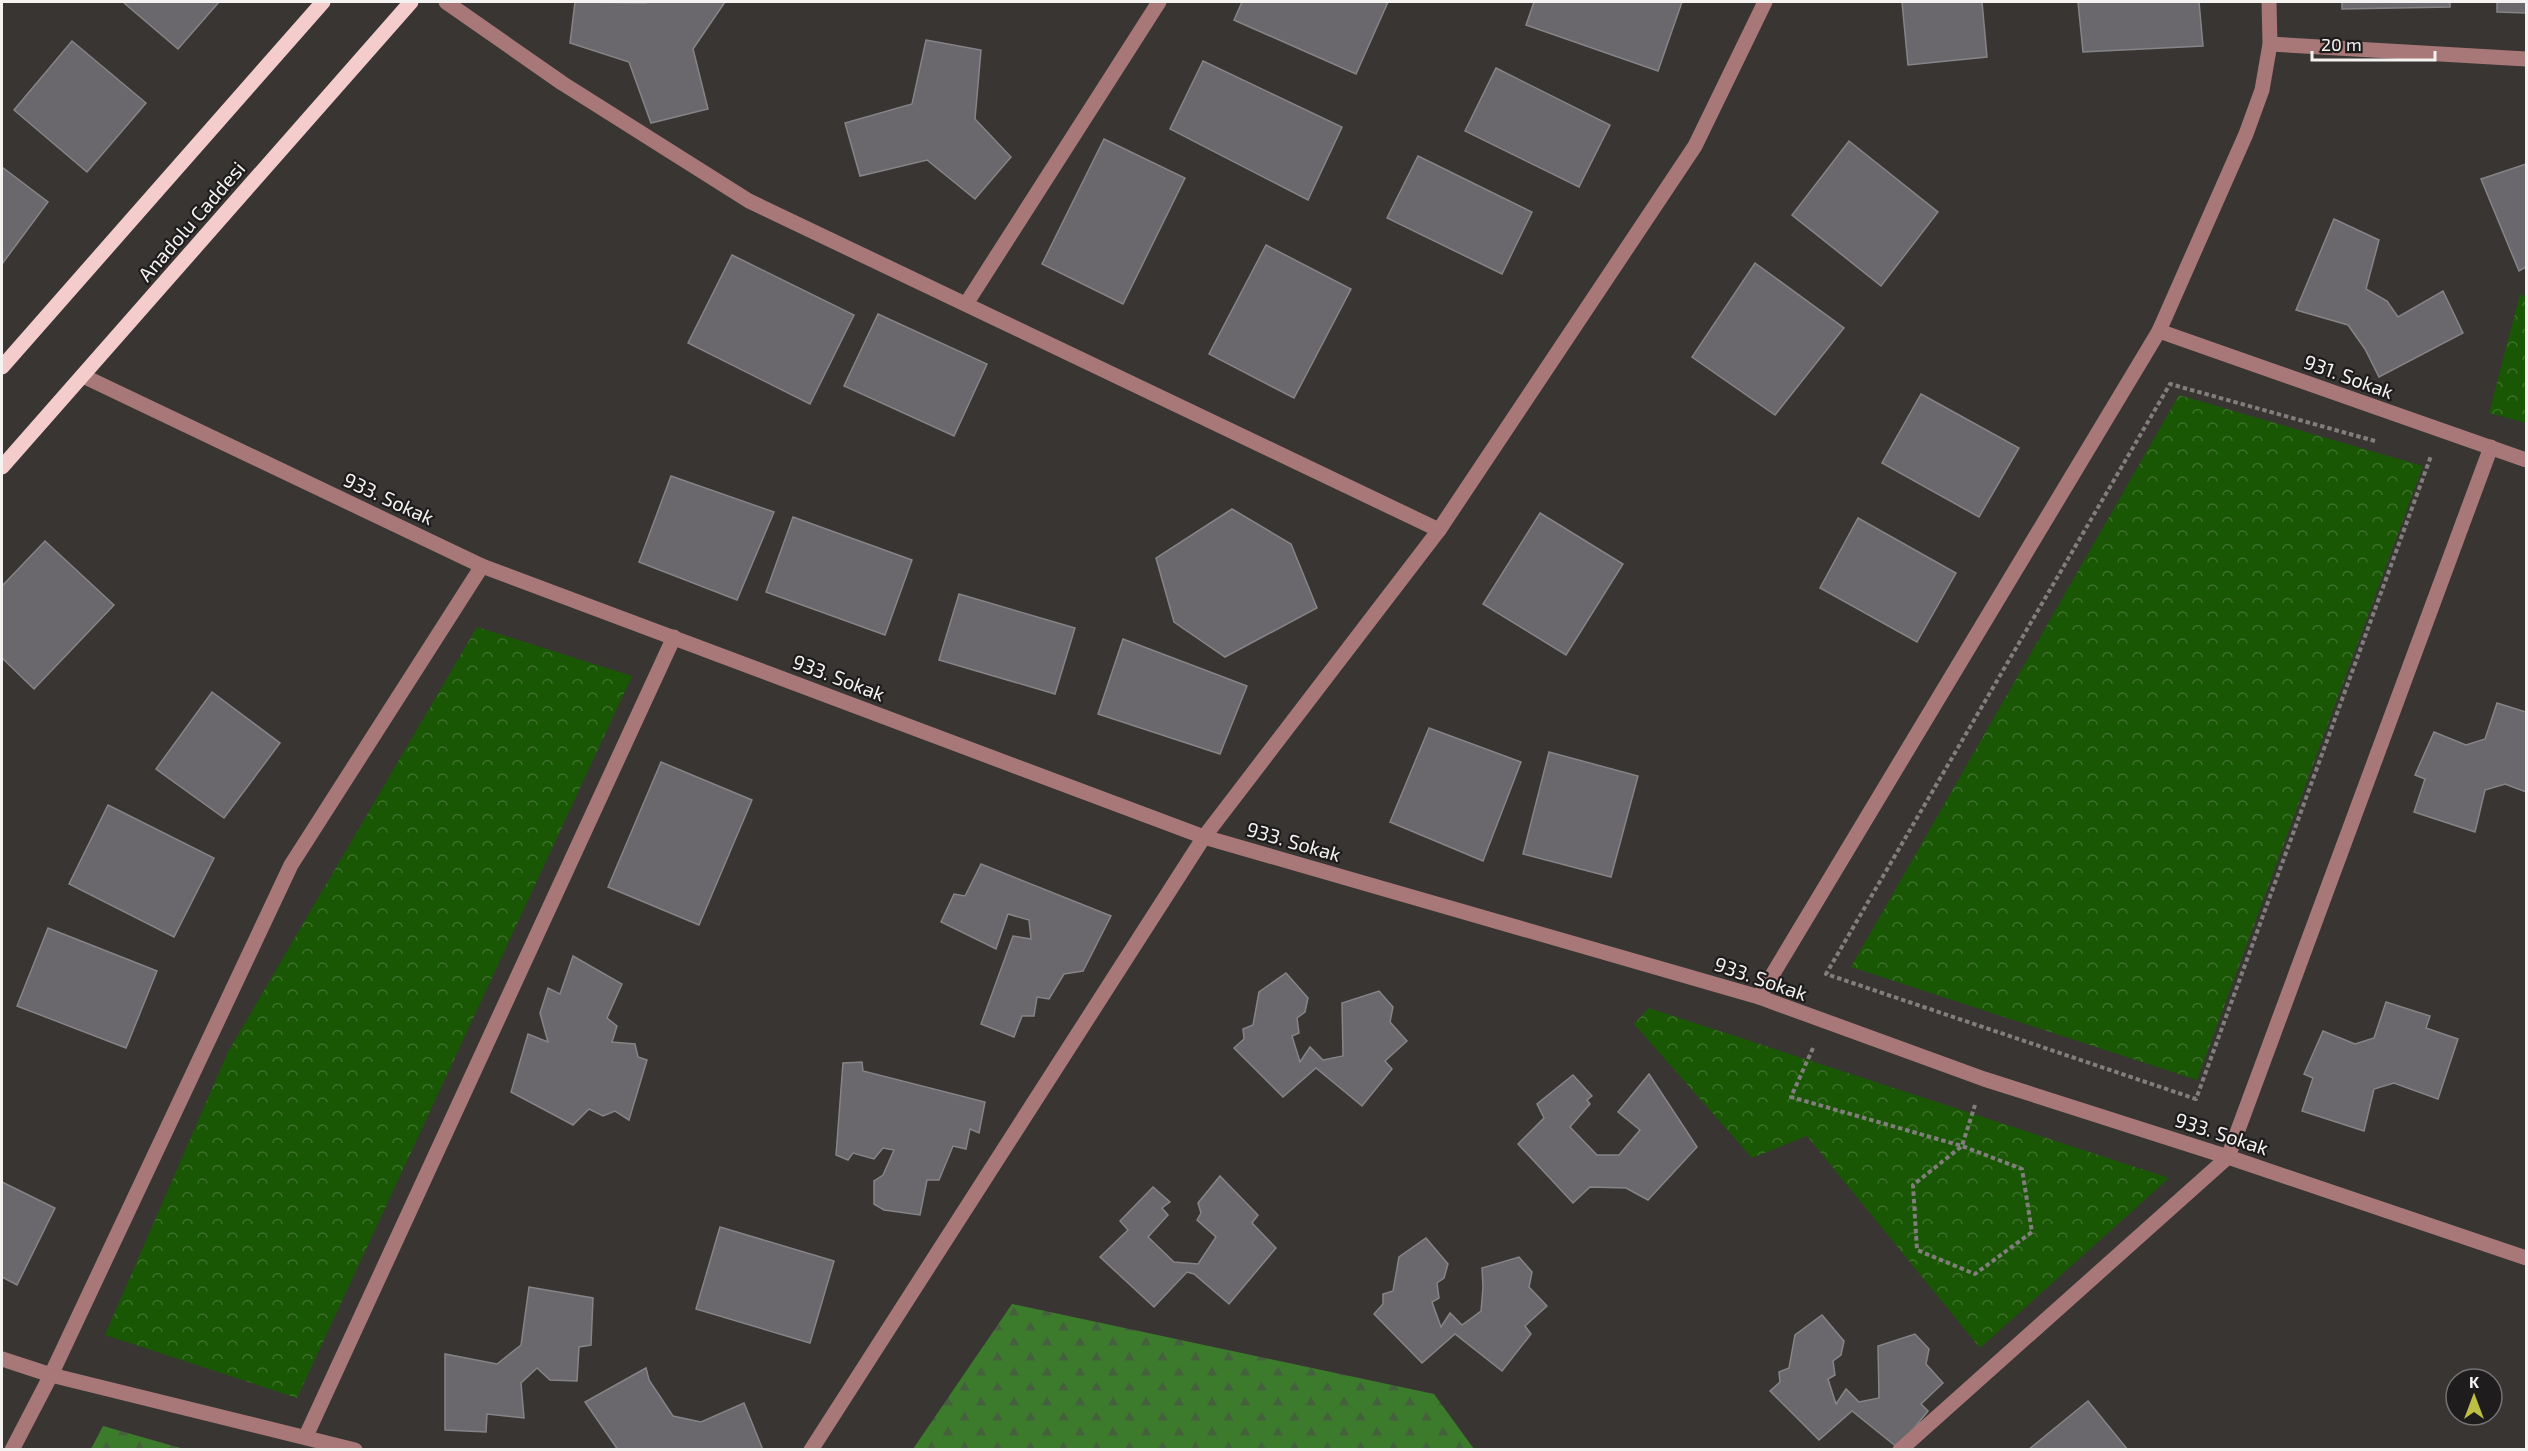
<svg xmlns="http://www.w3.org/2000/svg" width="2528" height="1451" font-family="'Exo 2',sans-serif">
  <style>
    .forest { fill: url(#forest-firs) }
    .park { fill: url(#park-crowns) }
    .building { fill: #6a686c; stroke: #858487; stroke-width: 1.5 }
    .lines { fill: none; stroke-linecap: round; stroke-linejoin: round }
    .path { stroke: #817e7d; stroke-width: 4; stroke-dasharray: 4.5 3; stroke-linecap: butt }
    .minor { stroke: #a77877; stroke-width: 15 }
    .major { stroke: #f3cccb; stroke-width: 15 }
    .labels { text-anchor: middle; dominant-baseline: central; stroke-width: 4.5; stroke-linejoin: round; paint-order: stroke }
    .street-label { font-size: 20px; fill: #f5f3f2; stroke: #1e1c1c }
  </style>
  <defs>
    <pattern id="forest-firs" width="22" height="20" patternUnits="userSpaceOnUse" patternTransform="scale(1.5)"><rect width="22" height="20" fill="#3c7b2c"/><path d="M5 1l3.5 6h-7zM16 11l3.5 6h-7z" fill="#44603c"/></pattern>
    <pattern id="park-crowns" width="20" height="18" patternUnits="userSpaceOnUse" patternTransform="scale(1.5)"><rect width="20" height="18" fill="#1a5705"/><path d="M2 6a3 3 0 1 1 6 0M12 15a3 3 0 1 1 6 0" fill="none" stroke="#3c702a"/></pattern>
  </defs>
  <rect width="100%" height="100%" fill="#383533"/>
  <g class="forest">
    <path d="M1012 1304 1434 1394 1474 1449H913Z"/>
    <path d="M103 1426 184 1449H91Z"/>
  </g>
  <g class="park">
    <path d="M2520 294 2526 297V423L2489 413Z"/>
    <path d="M2179 395 2423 466 2197 1080 1851 967Z"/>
    <path d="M477 627 632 676 297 1398 105 1335 228 1052Z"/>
    <path d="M1649 1008 2169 1178 1980 1348 1807 1136 1752 1158 1634 1024Z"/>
  </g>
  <g class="building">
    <path d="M123 2H219L178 49Z"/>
    <path d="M575 2 646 3 648 2H725L693 49 708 109 651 123 629 62 570 43Z"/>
    <path d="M1242 2H1388L1356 74 1234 20Z"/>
    <path d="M1534 2H1682L1658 71 1526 25Z"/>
    <path d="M1902 2H1982L1987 57 1908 65Z"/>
    <path d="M2078 2H2199L2203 46 2083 52Z"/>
    <path d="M2342 2H2450V7L2342 9Z"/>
    <path d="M2497 2H2526V13L2497 12Z"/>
    <path d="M926 40 981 50 975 119 1011 157 975 199 927 160 860 176 845 123 912 104Z"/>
    <path d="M72 41 146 103 87 172 14 110Z"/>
    <path d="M1203 61 1342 127 1308 200 1170 129Z"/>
    <path d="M1496 68 1610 125 1579 187 1465 131Z"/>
    <path d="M1104 139 1185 178 1123 304 1042 264Z"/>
    <path d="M1849 141 1938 212 1881 286 1792 215Z"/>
    <path d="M1418 156 1532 212 1502 274 1387 218Z"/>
    <path d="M2526 164V267L2519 271 2481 179Z"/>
    <path d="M2 167 48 202 2 264Z"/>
    <path d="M2334 219 2379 240 2366 289 2387 301 2398 317 2443 291 2463 333 2379 377 2365 349 2348 325 2296 310Z"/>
    <path d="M1266 245 1351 289 1294 398 1209 354Z"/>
    <path d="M732 255 854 315 810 404 688 343Z"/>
    <path d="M1755 263 1844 328 1775 415 1692 357Z"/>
    <path d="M878 314 987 364 954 436 844 386Z"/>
    <path d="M1921 394 2019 448 1979 517 1882 463Z"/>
    <path d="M671 476 774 512 737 600 639 562Z"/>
    <path d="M1232 509 1291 544 1317 608 1225 657 1174 622 1156 558Z"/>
    <path d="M1540 513 1623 564 1566 655 1483 604Z"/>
    <path d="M793 517 912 560 885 635 766 592Z"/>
    <path d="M1858 518 1956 573 1917 642 1820 588Z"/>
    <path d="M45 541 114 605 34 689 2 658V586Z"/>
    <path d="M959 594 1075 628 1055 694 939 660Z"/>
    <path d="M1123 639 1247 686 1220 754 1098 714Z"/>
    <path d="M212 692 280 743 224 818 156 769Z"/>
    <path d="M2497 703 2526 712V792L2505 784 2485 790 2475 832 2414 812 2425 779 2415 775 2434 732 2466 745 2485 739Z"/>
    <path d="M1429 728 1521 762 1483 861 1390 822Z"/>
    <path d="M1549 752 1638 776 1611 877 1523 854Z"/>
    <path d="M661 762 752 800 699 925 608 887Z"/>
    <path d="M108 805 214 858 174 937 69 884Z"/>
    <path d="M981 864 1111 916 1083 971 1064 974 1049 999 1037 997 1034 1016H1022L1014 1037 981 1024 1013 936 1031 939 1029 920 1008 914 996 949 941 922 954 894 965 896Z"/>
    <path d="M48 928 157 971 126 1048 17 1006Z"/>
    <path d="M573 956 622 984 607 1018 617 1026 612 1042 635 1044 638 1057 647 1060 629 1120 615 1111 603 1116 589 1109 573 1125 511 1092 528 1034 548 1042 540 1013 548 988 560 994Z"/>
    <path d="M1286 973 1308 998 1305 1012 1297 1018 1299 1033 1292 1036 1300 1062 1310 1047 1323 1060 1343 1056 1342 1003 1379 991 1393 1007 1390 1022 1407 1041 1385 1061 1392 1069 1362 1106 1316 1068 1283 1097 1234 1048 1244 1039 1243 1029 1253 1025 1259 992Z"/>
    <path d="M2386 1002 2430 1016 2426 1028 2458 1039 2438 1099 2394 1083 2374 1089 2364 1131 2302 1111 2313 1078 2304 1074 2323 1031 2355 1044 2374 1038Z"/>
    <path d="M862 1062 863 1071 985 1102 979 1133 970 1129 966 1149 953 1146 939 1180H927L920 1215 884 1210 874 1204V1181L883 1175 894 1150 883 1148 874 1159 853 1153 848 1160 836 1155 843 1063Z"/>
    <path d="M1649 1074 1697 1147 1648 1200 1626 1188 1590 1187 1573 1203 1518 1144 1544 1118 1537 1104 1573 1075 1592 1096 1587 1100 1590 1104 1570 1127 1597 1155H1619L1640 1130 1618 1112Z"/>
    <path d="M1220 1176 1258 1215 1252 1223 1276 1248 1229 1304 1194 1274 1187 1272 1154 1307 1100 1257 1128 1230 1120 1221 1153 1187 1170 1202 1162 1208 1168 1215 1148 1237 1174 1262 1198 1264 1216 1237 1197 1220 1201 1213 1198 1203Z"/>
    <path d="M2 1182 55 1208 17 1285 2 1277Z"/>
    <path d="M720 1227 834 1261 810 1343 696 1309Z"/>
    <path d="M1426 1238 1448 1264 1444 1278 1437 1283 1439 1298 1432 1302 1441 1327 1450 1313 1462 1325 1481 1311 1483 1287 1482 1268 1519 1257 1532 1272 1529 1287 1547 1306 1525 1326 1531 1334 1502 1371 1455 1334 1422 1363 1374 1314 1383 1304V1294L1393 1291 1399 1257Z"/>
    <path d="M529 1287 593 1298 591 1345 579 1347 577 1381 550 1380 537 1368 521 1383 524 1418 487 1414 486 1432 445 1430V1354L497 1364 521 1345Z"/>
    <path d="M1822 1315 1844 1341 1841 1355 1833 1361 1835 1375 1828 1379 1836 1404 1846 1389 1859 1402 1879 1398 1878 1346 1915 1334 1929 1349 1926 1364 1943 1383 1921 1404 1928 1411 1898 1448 1852 1411 1819 1440 1770 1391 1780 1382 1779 1372 1789 1368 1795 1335Z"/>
    <path d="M646 1368 649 1380 673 1416 701 1422 744 1403 763 1450H618L585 1402Z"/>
    <path d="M2088 1401 2128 1450H2028Z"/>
  </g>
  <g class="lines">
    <g class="path">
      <path d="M2375 441 2170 384 1826 974 2196 1099 2431 456"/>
      <path d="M1813 1048 1791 1097 1962 1146 2022 1169 2032 1232 1975 1274 1917 1250 1913 1185 1962 1146 1975 1105"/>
    </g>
    <g class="minor">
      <path d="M446 2 562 83 749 201 1439 530"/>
      <path d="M2270 44 2526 59"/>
      <path d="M966 304 1159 2"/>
      <path d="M2159 331 2526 460"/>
      <path d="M83 376 482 566 1204 837 1759 997 1984 1079 2228 1157 2526 1258"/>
      <path d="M1759 997 2159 331 2246 134 2262 90 2270 44 2269 2"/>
      <path d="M2 1359 51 1375 355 1450"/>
      <path d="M306 1436 674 637"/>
      <path d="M12 1450 51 1375 291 865 482 566"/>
      <path d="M811 1450 1204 837 1439 530 1695 146 1765 2"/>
      <path d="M1900 1450 2228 1157 2491 447"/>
    </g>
    <g class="major">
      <path d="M2 367 323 2"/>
      <path d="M2 467 411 2"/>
    </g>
  </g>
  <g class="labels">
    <g class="street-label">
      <text transform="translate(191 221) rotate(-49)">Anadolu Caddesi</text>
      <text transform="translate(2349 376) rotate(20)">931. Sokak</text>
      <text transform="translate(389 498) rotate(25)">933. Sokak</text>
      <text transform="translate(839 677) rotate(21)">933. Sokak</text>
      <text transform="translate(1294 841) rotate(16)">933. Sokak</text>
      <text transform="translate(1761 978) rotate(19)">933. Sokak</text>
      <text transform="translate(2222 1133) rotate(18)">933. Sokak</text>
    </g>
  </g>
  <rect width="2528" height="1451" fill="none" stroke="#f5f3f2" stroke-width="6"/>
  <g transform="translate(2474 1397)"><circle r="28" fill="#1e1c1c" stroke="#747272" stroke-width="1.5"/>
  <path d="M0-4.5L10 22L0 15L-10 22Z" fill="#bcbf44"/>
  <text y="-9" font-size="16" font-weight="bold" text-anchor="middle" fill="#f5f3f2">K</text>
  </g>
  <path d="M2312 51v9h123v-9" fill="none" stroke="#f5f3f2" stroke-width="3"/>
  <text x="2321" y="51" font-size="18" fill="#f5f3f2" stroke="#1e1c1c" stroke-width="4.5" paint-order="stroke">20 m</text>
</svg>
